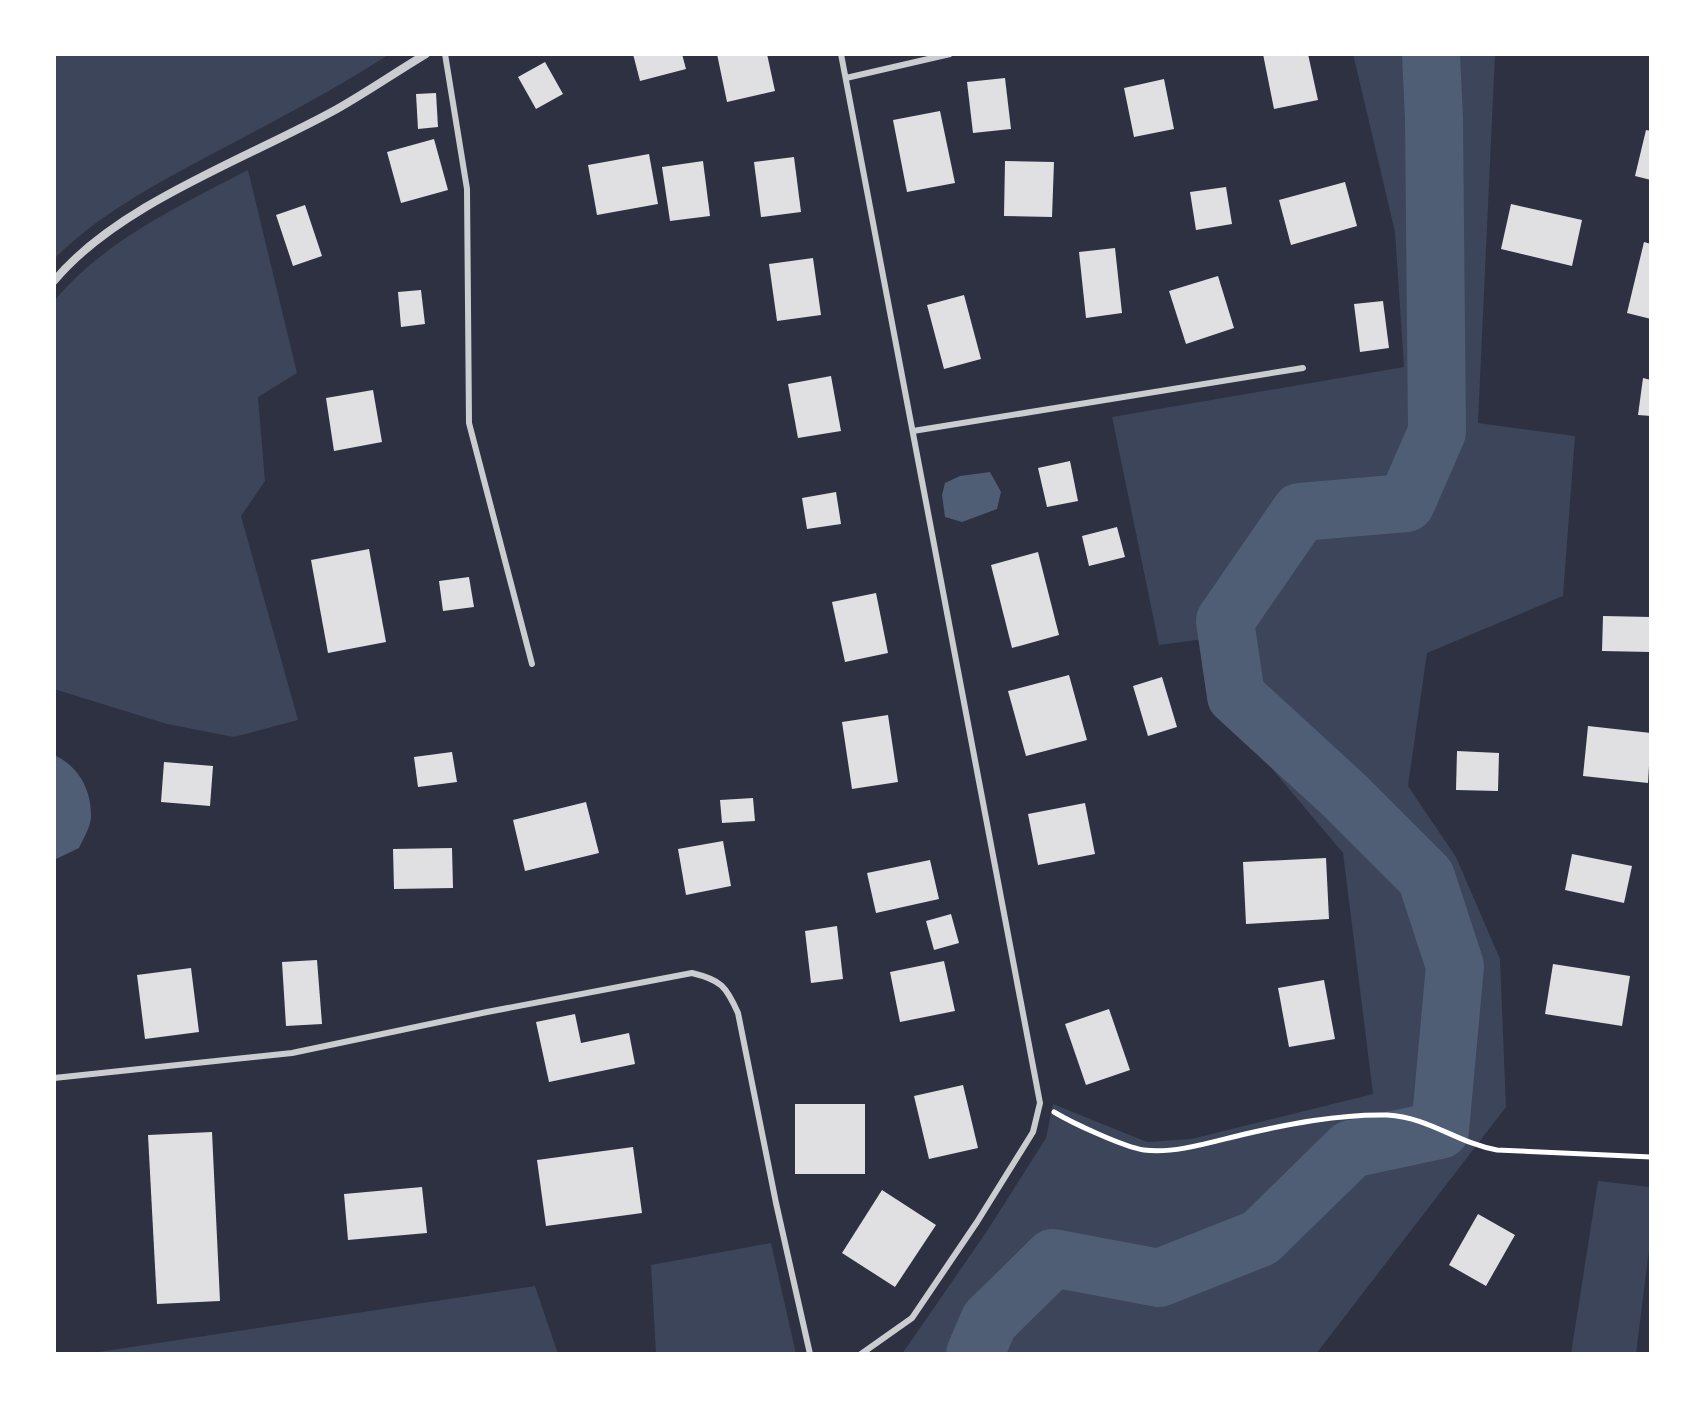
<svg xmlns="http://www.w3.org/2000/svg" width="1705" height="1408" font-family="'PT Sans',sans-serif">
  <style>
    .green { fill: #3c4559 }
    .water { fill: #4f5d75 }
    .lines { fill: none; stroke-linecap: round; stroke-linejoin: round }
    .river { stroke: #4f5d75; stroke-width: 58 }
    .building { fill: #e0e0e3 }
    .path { stroke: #fff; stroke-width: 5 }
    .service { stroke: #caccd0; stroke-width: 6 }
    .minor { stroke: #caccd0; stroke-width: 8 }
  </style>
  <rect width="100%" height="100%" fill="#2d3142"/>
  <g class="green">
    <path d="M54 54H390C338 87 284 116 229 145 168 178 104 209 54 259Z"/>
    <path d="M1353 54H1495L1478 423 1575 436 1563 596 1427 653 1408 786 1456 857 1500 959 1506 1107 1316 1354H902L987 1231 1046 1138 1053 1104 1147 1142 1191 1139 1373 1094 1343 853 1225 713 1204 639 1159 645 1112 417 1404 367 1395 232Z"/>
    <path d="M248 170 297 373 258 397 265 481 241 516 298 720 234 737 167 724 54 689V301C105 240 179 206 248 170Z"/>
    <path d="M1598 1181 1651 1187V1234L1636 1354H1571Z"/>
    <path d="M771 1243 796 1354H656L651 1265Z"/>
    <path d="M535 1286 558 1354H85Z"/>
  </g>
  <g class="water">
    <path d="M990 472 1001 492 997 509 962 522 945 517 942 495 945 483 960 476Z"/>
    <path d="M54 755C79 766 92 791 91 818 90 828 83 839 79 848L54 860Z"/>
  </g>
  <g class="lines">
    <path class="river" d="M975 1354 989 1321 1053 1258 1159 1278 1260 1238 1351 1149 1440 1130 1455 966 1426 877 1345 796 1236 696 1225 621 1300 512 1406 503 1437 432 1434 119 1431 54"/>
  </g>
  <g class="building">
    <path d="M633 54H682L686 69 640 81Z"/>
    <path d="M717 54H767L775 91 727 102Z"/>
    <path d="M1263 54H1308L1318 100 1274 109Z"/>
    <path d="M545 62 563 94 536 109 518 77Z"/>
    <path d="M1005 78 1011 129 973 133 967 82Z"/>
    <path d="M1164 79 1174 129 1134 137 1124 88Z"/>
    <path d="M436 93 438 127 418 129 416 94Z"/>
    <path d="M940 111 955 183 907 192 893 120Z"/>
    <path d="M1646 130 1651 131V180L1635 176Z"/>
    <path d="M434 139 448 190 401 203 387 152Z"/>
    <path d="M649 154 658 204 597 215 588 165Z"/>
    <path d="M794 157 801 212 761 217 754 162Z"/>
    <path d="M703 161 710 216 670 221 662 167Z"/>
    <path d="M1005 161 1054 162 1052 217 1004 216Z"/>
    <path d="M1345 182 1357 226 1291 245 1279 200Z"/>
    <path d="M1226 187 1232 224 1196 230 1190 192Z"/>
    <path d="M1511 204 1582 220 1572 266 1501 249Z"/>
    <path d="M305 205 322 256 293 266 276 215Z"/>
    <path d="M1644 242 1651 244V319L1627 313Z"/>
    <path d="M1115 248 1122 313 1086 318 1079 252Z"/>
    <path d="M813 258 821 315 777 321 769 264Z"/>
    <path d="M1218 276 1234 328 1186 344 1169 291Z"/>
    <path d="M421 290 425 324 401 327 398 292Z"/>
    <path d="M964 295 981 359 944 369 927 305Z"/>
    <path d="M1383 301 1389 348 1360 352 1354 304Z"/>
    <path d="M831 376 841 431 798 438 788 384Z"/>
    <path d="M1643 378 1651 380V416L1638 415Z"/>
    <path d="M373 390 382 442 334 451 326 398Z"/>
    <path d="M1070 461 1078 501 1047 507 1038 468Z"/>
    <path d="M836 492 841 524 807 529 802 498Z"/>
    <path d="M1117 527 1125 557 1089 566 1082 536Z"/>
    <path d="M369 549 386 642 328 653 311 560Z"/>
    <path d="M1038 552 1059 635 1012 648 991 565Z"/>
    <path d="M469 577 474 607 443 611 439 581Z"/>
    <path d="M876 593 888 653 845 662 832 602Z"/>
    <path d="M1603 616 1651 617V652L1602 651Z"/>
    <path d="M1069 675 1087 740 1026 756 1008 691Z"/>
    <path d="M1162 677 1177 727 1148 736 1133 686Z"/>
    <path d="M888 715 898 782 852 789 842 722Z"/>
    <path d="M1588 726 1651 733 1648 783 1583 776Z"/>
    <path d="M1457 751 1499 753 1498 791 1456 790Z"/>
    <path d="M452 752 457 782 418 787 414 757Z"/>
    <path d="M164 762 213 766 210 806 161 802Z"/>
    <path d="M753 798 755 821 722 823 720 800Z"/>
    <path d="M586 802 599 853 525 871 513 820Z"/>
    <path d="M1085 803 1095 854 1038 865 1028 814Z"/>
    <path d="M723 841 731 886 686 895 678 849Z"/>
    <path d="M452 848 453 888 394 889 393 849Z"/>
    <path d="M1572 854 1632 866 1624 903 1565 890Z"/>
    <path d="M1326 858 1329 919 1246 924 1243 862Z"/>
    <path d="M930 860 939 899 876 913 867 873Z"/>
    <path d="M951 914 959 943 934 950 926 921Z"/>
    <path d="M837 926 843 979 811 983 805 931Z"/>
    <path d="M317 960 322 1024 286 1026 282 962Z"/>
    <path d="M944 961 955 1011 900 1022 890 972Z"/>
    <path d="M1553 964 1630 976 1622 1026 1545 1014Z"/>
    <path d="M191 968 199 1032 145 1039 137 975Z"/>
    <path d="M1324 980 1335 1039 1289 1047 1278 988Z"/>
    <path d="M1109 1009 1130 1070 1086 1085 1065 1024Z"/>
    <path d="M575 1014 581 1043 629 1033 635 1064 549 1082 536 1022Z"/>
    <path d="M963 1085 978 1148 929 1159 914 1096Z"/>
    <rect x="795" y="1104" width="70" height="70"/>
    <path d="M212 1132 220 1301 157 1304 148 1135Z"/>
    <path d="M633 1147 642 1213 546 1226 537 1160Z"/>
    <path d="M422 1187 427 1233 348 1240 344 1194Z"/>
    <path d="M882 1190 936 1225 895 1287 842 1253Z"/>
    <path d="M1478 1214 1515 1235 1486 1286 1449 1265Z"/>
  </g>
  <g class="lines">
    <path class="path" d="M1054 1112C1072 1123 1124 1147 1144 1150 1174 1154 1212 1142 1241 1135 1288 1124 1339 1114 1387 1115 1429 1117 1457 1143 1497 1150L1651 1157"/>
    <g class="service">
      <path d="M445 54 467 189 469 423 532 664"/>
      <path d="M841 54 1040 1103 1033 1132 977 1222 912 1318 861 1354"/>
      <path d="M846 78 950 54"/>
      <path d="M913 431 1303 368"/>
      <path d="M54 1078 292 1053 487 1012 692 973C721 980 726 986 738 1013L776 1203 810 1354"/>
    </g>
    <path class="minor" d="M54 281C119 203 249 158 337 109 367 92 396 72 426 54"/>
  </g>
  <rect width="1705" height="1408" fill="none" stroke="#ffffff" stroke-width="112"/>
</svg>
